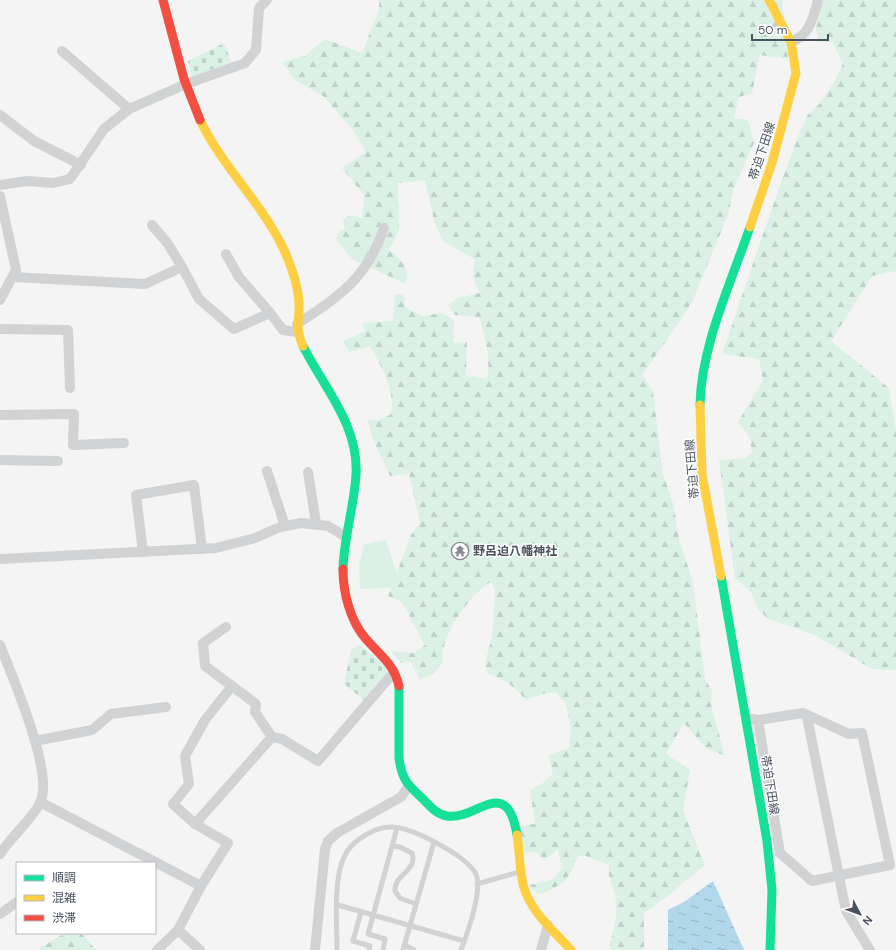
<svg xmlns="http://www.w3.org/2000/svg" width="896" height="950" font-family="'DM Sans','Noto Sans JP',sans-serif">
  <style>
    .green { fill: #dbf1e6 }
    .forest { fill: url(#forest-firs) }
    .cemetery { fill: url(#cemetery-stones) }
    .water { fill: url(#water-ripples) }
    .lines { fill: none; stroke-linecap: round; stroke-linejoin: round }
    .lane { stroke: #d0d2d4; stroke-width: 5 }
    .street { stroke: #d0d2d4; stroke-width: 10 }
    .fast { stroke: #16e098; stroke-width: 9 }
    .slow { stroke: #ffcf43; stroke-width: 9 }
    .jam { stroke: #f24e42; stroke-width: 9 }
    .labels { text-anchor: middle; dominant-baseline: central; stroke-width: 3; stroke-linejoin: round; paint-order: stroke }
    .street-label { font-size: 12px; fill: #4b535f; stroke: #fff }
    .poi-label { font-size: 12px; font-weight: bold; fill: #4b535f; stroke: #fff; text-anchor: start }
  </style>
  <defs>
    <pattern id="forest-firs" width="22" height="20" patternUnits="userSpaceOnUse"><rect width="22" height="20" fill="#dbf1e6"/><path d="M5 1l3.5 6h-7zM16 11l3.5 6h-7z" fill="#bdd1c8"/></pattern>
    <pattern id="cemetery-stones" width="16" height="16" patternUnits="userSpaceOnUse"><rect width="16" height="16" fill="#dbf1e6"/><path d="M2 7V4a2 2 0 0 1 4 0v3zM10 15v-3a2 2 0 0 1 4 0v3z" fill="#bdd1c8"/></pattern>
    <pattern id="water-ripples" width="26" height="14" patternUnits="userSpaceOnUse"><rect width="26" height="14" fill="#b2d7eb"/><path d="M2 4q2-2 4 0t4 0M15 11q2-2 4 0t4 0" fill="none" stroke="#93b1c2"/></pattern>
  </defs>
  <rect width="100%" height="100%" fill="#f4f4f4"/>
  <path class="green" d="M386 540 401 587 360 589 359 565 364 544Z"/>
  <g class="forest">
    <path d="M379 0H782L788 59 760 55 752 93 739 97 734 118 748 120 754 143 733 190 728 215 693 300 682 318 642 375 653 391 663 474 674 506 679 539 693 582 705 679 712 691 711 705 725 756 706 748 684 723 666 754 690 770 683 811 705 865 665 898 644 913V950H612L609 947C613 931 619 913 615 896 612 882 608 883 609 865L586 856H578C567 883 565 884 538 895L529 885 552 880 562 868 558 850 544 860 536 852 525 853 519 826 535 824 530 790 543 783 553 773 548 755 569 748 571 729 566 704 555 692 542 694 526 700C516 687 504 679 488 674L485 663 492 637 495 590 491 582C472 592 451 624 444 645 442 651 444 658 442 663 438 672 428 676 420 680L410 661 401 663 390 651 414 653 425 645 402 602 388 596 411 535 420 523 409 474 390 476 372 437 368 420H379L391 414C396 392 381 365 370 346L349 352 343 341 365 331 362 323 393 321 395 294H404L405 307 422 316 442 313 454 320 453 343 467 342 466 375 487 379C491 359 485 337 479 317L455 315 448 305 458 298 480 293C473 281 471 273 476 260L443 241 434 221 425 180 398 183 399 229 389 250C402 261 410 266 406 284L353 260 336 239 340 230H345L343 220 350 215 362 218 364 195 342 168 366 152 352 129 323 96 295 80 282 62 305 56 325 39 362 53 379 9Z"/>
    <path d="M820 0H896V271L872 276 831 341 889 388 896 431V670H894L872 669 813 634 768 619 758 609 751 592 735 578 719 460 746 458 752 452 750 438 738 422 763 380 759 359 722 354 781 182 798 137 807 116 820 103 836 79 843 63 832 42H819L816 30Z"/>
    <path d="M65 933H81L96 950H37Z"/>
  </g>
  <g class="cemetery">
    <path d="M224 43 231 62 191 77 188 61Z"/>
    <path d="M360 645 386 666 387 672 364 700 344 684 351 650Z"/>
  </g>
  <path class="water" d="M713 881 744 950H668V910L684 902Z"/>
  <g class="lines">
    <g class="lane">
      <path d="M393 846 400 847 412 853C418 871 394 874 395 891L400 898 416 904"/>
      <path d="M477 884 519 872"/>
      <path d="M338 905 464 941"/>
      <path d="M361 912 353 941 370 946 369 950"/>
      <path d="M405 945 414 950"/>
      <path d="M337 950C337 923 333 881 344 857 351 841 375 826 393 827 413 828 467 856 476 874 483 890 467 934 461 950"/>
      <path d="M383 950 385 939 368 934 397 828"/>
      <path d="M403 950 434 842"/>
    </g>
    <g class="street">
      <path d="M791 42C810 35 813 18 818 0"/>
      <path d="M62 51 129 109"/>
      <path d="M0 115 34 141 81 165"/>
      <path d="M0 185 27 181 53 183 70 179 104 129 129 109 186 84 245 63 256 50 259 8 267 0"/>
      <path d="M0 196 16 270 0 300"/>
      <path d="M152 225 168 244 182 267"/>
      <path d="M226 254 239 277 270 313"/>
      <path d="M13 277 145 284 182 267 199 299 234 329 270 313 283 330 297 332"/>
      <path d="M297 324C340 296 367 278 384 228"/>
      <path d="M0 329 68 330 70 388"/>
      <path d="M0 415 74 414 73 445 124 443"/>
      <path d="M0 460 58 461"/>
      <path d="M267 471 285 526"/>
      <path d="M308 472 316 523"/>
      <path d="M143 552 136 495 194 485 202 549"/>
      <path d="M0 559 216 548 255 538 280 527 301 523 328 526 346 537"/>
      <path d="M226 627 203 643 205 666 232 686 205 720 185 756 189 784 173 804 195 824 272 737 282 739 318 761 394 672"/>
      <path d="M0 645C12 676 55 774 40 803 32 819 11 837 0 854"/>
      <path d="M232 686 256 704 255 712 272 737"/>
      <path d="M807 717 846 911 870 950"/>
      <path d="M747 718 758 720 803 713 849 734 862 733 890 865 812 881 780 853 758 720"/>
      <path d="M35 741 92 730 111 714 166 707"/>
      <path d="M40 802 201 886"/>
      <path d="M0 914 17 902"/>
      <path d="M178 930 200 950"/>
      <path d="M157 950 178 930 201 886 228 843 195 824"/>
      <path d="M315 950 325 849 328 841 337 833 401 797 409 786"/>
      <path d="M541 950 548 925"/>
    </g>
    <g class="fast">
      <path d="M303 346C324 388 359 425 356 475 354 507 344 537 343 569"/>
      <path d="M700 405C701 346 731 283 750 227"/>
      <path d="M721 576 767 841 772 890 770 950"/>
      <path d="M399 686V758C402 780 407 784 423 799 430 806 436 814 447 816 476 821 507 773 517 835"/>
    </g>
    <g class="slow">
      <path d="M200 120C224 170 262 202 285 252 292 268 298 285 299 302 300 322 294 325 303 346"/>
      <path d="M750 227 772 163 796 73 791 42 769 0"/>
      <path d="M700 405 702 474 721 576"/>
      <path d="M517 835C520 852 519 871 524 888 532 913 554 931 571 950"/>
    </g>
    <g class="jam">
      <path d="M163 0 184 79 200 120"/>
      <path d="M343 569C343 592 350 621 366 639 380 655 394 664 399 686"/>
    </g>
  </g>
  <defs>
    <symbol id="temple-ring" viewBox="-11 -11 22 22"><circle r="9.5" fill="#fff" stroke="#868b93" stroke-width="1.5"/><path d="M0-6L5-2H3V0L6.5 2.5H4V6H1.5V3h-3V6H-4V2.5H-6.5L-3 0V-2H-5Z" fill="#868b93"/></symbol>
  </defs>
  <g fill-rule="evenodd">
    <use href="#temple-ring" x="450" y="541" width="20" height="20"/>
  </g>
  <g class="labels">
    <g class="street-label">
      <text transform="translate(762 151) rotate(-72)">帯迫下田線</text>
      <text transform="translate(692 469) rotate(-95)">帯迫下田線</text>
      <text transform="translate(770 785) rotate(81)">帯迫下田線</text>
    </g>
    <g class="poi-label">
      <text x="473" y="551">野呂迫八幡神社</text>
    </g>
  </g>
  <rect x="16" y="862" width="140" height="72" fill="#ffffff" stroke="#b7babf"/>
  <rect x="24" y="875" width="20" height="6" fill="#16e098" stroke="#b7babf"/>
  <text x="52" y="882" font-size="12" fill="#4b535f">順調</text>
  <rect x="24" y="895" width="20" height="6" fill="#ffcf43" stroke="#b7babf"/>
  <text x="52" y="902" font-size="12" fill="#4b535f">混雑</text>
  <rect x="24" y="915" width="20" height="6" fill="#f24e42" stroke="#b7babf"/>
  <text x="52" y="922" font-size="12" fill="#4b535f">渋滞</text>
  <g transform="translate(860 914) rotate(131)" stroke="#ffffff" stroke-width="3" paint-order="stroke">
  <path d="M0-3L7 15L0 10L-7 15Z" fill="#4b535f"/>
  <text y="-6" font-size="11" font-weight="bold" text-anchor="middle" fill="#4b535f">N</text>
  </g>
  <path d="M752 34v6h76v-6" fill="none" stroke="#4b535f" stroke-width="2"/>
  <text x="758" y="34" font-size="12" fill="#4b535f" stroke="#ffffff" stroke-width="3" paint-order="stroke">50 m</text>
</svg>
